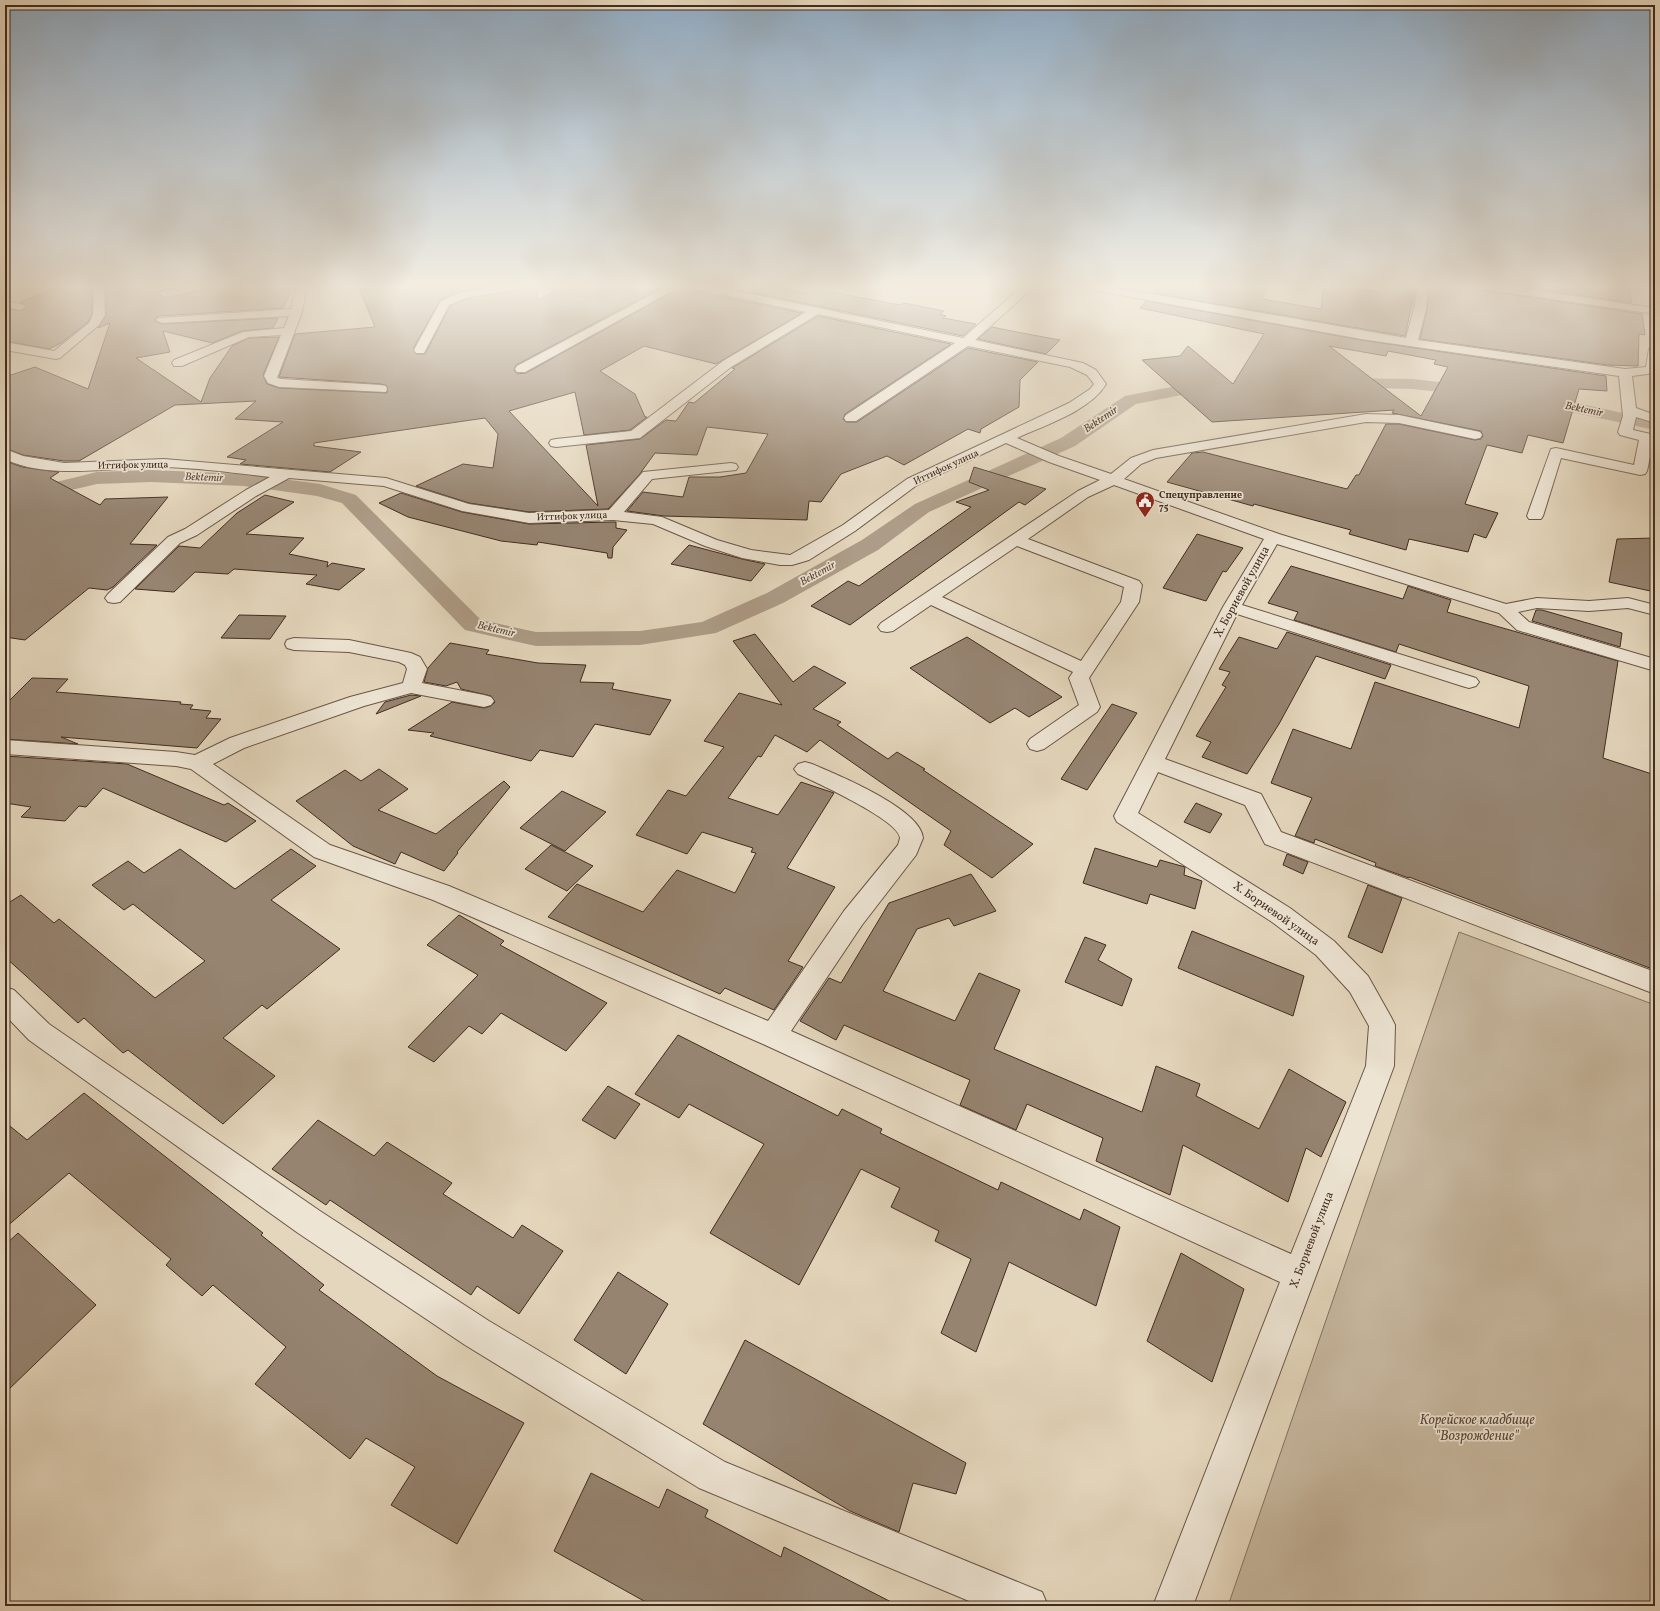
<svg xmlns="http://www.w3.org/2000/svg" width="1660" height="1611" font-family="Vollkorn,serif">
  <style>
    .green { fill: #c8b9a1; stroke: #857260 }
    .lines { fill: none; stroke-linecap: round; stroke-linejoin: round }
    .canal { fill: #ad9c87; fill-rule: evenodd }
    .building { fill: #968471; stroke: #422c20; fill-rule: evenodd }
    .minor-casing { stroke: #6a5647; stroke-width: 2 }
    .minor { fill: #ede4d3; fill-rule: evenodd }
    .labels { text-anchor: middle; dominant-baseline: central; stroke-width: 3.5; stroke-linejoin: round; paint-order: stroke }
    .far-street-label { font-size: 10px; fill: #422c20; stroke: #ede4d3 }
    .far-poi-label { font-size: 10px; font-weight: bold; fill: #422c20; stroke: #ede4d3; text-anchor: start }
    .far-water-label { font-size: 11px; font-style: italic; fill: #5d483a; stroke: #ede4d3 }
    .street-label { font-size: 12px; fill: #422c20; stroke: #ede4d3 }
    .near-park-label { font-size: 14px; font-style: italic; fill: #5d483a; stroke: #ede4d3 }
  </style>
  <rect width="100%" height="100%" fill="#e4d6bc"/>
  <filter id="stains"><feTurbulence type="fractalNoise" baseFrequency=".005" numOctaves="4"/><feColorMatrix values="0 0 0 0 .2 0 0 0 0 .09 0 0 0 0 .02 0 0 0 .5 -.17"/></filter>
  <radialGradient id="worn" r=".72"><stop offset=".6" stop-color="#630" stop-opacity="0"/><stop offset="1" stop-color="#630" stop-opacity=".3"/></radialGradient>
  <path class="green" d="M1459 932 1655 1005V1606H1228Z"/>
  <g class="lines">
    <g class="canal">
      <path d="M1340 378 1412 379 1477 386 1483 387 1486 391 1483 395 1477 396 1412 389 1334 387 1332 383 1334 379Z"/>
      <path d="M1197 382 1223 383 1225 387 1223 391 1197 392 1136 404 1075 446 929 512 878 550 783 603 716 633 640 645 536 646 465 630 342 503 317 496 244 486 151 482 97 484 50 495 12 514 5 516V502L36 487 97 472 151 470 244 474 320 484 356 495 481 620 536 632 640 631 702 622 767 593 862 540 915 504 1061 438 1125 396Z"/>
      <path d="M1535 394 1655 420V430L1529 403 1526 399 1529 395Z"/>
    </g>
  </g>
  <g class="building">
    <path d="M65 285H92V315L88 322 61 343 49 349 5 341V308L21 311 27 307 25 304 20 302Z"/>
    <path d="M106 285H186L161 291 159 294 165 298 211 289 217 285H294L283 308 158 316 155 319V321L162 324 278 318 273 328 242 331 212 343 163 331 170 352 136 358 201 402 210 378 232 346 249 338 279 337 263 375 267 384 279 388 387 393V386L381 384 279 377 295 334 375 327 358 285H493L459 292 440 300 413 349 416 354H425L450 306 466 299 522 289 528 285H537L538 300 565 285H666L516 365 514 370 517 374 526 373 680 288 802 313 716 364 644 346 600 371 635 394 645 417H647L630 430 584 435 575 392 509 411 598 506 586 445 640 439 666 420 676 421 689 402 694 403 735 369 732 368 818 316 951 344 845 414 843 419 846 422H857L968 348 1038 362 1020 380 1019 407 981 429 980 433 968 429 904 465 887 456 841 474 821 502 809 501 807 520 664 516 627 511 643 492 683 497 689 477H720L746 473 768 434 707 427 697 455 655 453 639 475 608 509 529 512 469 503 416 486 463 464 493 468 498 434 485 418 314 443V446L361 452 330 472 240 464 246 460 227 457 283 422 235 419 256 401 175 405 79 461H64L23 455 5 448V377L35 367 88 389 110 323 98 328 106 315Z"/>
    <path d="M762 285 808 293 815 289 900 305 904 303 944 311 940 314 946 316 943 318 976 324 963 336 750 292Z"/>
    <path d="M1160 285H1267L1262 299 1321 309 1324 285 1381 292 1382 285H1416L1405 336 1153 293Z"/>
    <path d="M1429 285H1469L1475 289 1642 314 1645 335 1639 334 1638 366 1608 365 1420 339 1427 309Z"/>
    <path d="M1509 285H1612L1629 287 1632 303Z"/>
    <path d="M1146 301 1361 340 1606 376 1607 391 1579 389 1563 443 1528 435 1522 453 1487 445 1465 504 1498 513 1486 538 1474 534 1468 552 1409 539 1406 550 1349 534 1351 530 1254 504 1253 506 1167 482 1192 453 1203 452 1347 489 1356 475H1359L1386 424H1399L1475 440 1481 439 1483 436 1481 431 1392 413 1394 410 1212 422 1142 360 1180 356 1188 346 1233 384 1264 334 1140 308ZM1329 346 1386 356 1388 351 1436 360 1434 364 1448 367 1421 416Z"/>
    <path d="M992 327 1027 334 1060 340 1046 354 978 339Z"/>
    <path d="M5 461 22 467 59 472 50 478 100 505 105 499 168 497 130 544 157 545 113 587 107 590 89 588 25 640 5 637Z"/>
    <path d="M974 467 1046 489 1025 505 1019 502 850 625 811 606 848 581 859 586 971 507 956 502 989 490 969 482Z"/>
    <path d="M401 493 462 512 529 524 613 522H616V528L627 530 613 547 612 558H608L607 553 538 542 537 545 501 541 408 517 379 503Z"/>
    <path d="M265 495 294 502 246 534 304 538 289 554 328 562 327 567 332 563 365 569 339 590 306 584 317 575 234 569 228 574 195 572 174 592 135 589 179 546 200 548 237 513Z"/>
    <path d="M1197 534 1243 548 1226 572 1223 571 1206 601 1163 588Z"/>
    <path d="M1655 538V592L1609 582 1617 539Z"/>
    <path d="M689 545 742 559 765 564 751 581 671 564Z"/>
    <path d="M1291 566 1403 599 1408 586 1451 600 1447 612 1618 661 1603 758 1655 775V970L1409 877V878L1375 866 1376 863 1315 839 1314 843 1295 836 1312 798 1271 783 1293 729 1351 749 1375 682 1519 728 1529 686 1399 644 1396 652 1294 620 1298 612 1268 603Z"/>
    <path d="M1536 610H1542L1622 633 1620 647 1532 621Z"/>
    <path d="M239 615 286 616 270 639 221 638Z"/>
    <path d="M1287 632 1391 665 1385 679 1316 656 1279 724 1247 774 1202 757 1211 742 1196 736 1226 687 1222 685 1230 672 1219 669 1239 637 1277 649Z"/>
    <path d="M755 634 793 682 814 666 846 683 813 709 841 722 837 725 888 759 897 752 925 769 923 770 1033 844 992 878 944 845 951 831 820 740 807 752 775 735 761 757 758 756 728 798 778 815 801 782 834 793 787 868 835 887 788 961 803 967 774 1010 725 988 720 994 548 917 577 884 643 912 677 870 735 893 756 853 751 852 753 848 702 832 687 854 636 835 668 790 686 796 724 747 704 741 739 693 782 705 733 641Z"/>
    <path d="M967 637 1062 697 1029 717 1015 708 990 723 910 668Z"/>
    <path d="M450 643 489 650 486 654 538 663 586 665 580 682 614 683 612 689 671 700 650 735 595 724 573 757 540 750 531 761 430 736 434 733 408 730 452 702 484 708 491 706 495 702 491 696 461 689 457 682 446 686 424 682 428 668Z"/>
    <path d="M32 678 68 679 56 692 181 702 180 704 193 705 190 709 211 711 206 718 221 719 197 748 61 737 78 744 5 739V705Z"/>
    <path d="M411 695 421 696 376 714 385 702Z"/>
    <path d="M1112 704 1137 713 1087 790 1061 779Z"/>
    <path d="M5 756 127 764 224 805 228 803 256 821 226 842 103 788 86 807 79 806 65 821 21 817 31 807 5 803Z"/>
    <path d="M379 769 408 789 378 810 436 834 504 781 510 787 457 852 458 853 444 871 401 852 395 864 353 846 296 801 345 770 361 781Z"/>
    <path d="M562 791 606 812 565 851 520 828Z"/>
    <path d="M1196 803 1222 814 1210 833 1184 822Z"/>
    <path d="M551 845 593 866 567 891 525 869Z"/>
    <path d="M1095 848 1157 867 1160 860 1185 867 1184 875 1202 881 1195 909 1150 894 1147 904 1083 883Z"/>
    <path d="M180 849 235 889 291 849 316 866 271 900 340 949 267 1009 262 1005 223 1038 275 1076 223 1124 128 1050 123 1053 84 1018 78 1023 5 957V905L21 895 54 923 59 919 155 998 205 961 133 904 124 910 92 885 128 861 144 873Z"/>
    <path d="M1287 854 1308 862 1303 874 1283 865Z"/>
    <path d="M971 874 996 911 954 926 949 918 917 929 883 991 955 1021 979 973 1020 990 994 1049 1142 1112 1156 1066 1200 1084 1196 1096 1259 1129 1289 1069 1346 1102 1321 1157 1306 1148 1288 1202 1183 1145 1170 1195 1096 1161 1103 1138 1027 1104 1016 1130 960 1105 970 1080 844 1025 836 1040 800 1021 829 978 841 983 889 903Z"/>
    <path d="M1368 885 1402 898 1382 953 1348 937Z"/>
    <path d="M459 915 504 941 500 945 607 1003 566 1051 501 1013 482 1034 469 1026 434 1062 408 1047 478 975 427 945Z"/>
    <path d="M1192 931 1304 976 1293 1016 1178 968Z"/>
    <path d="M1085 937 1106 945 1098 960 1132 979 1122 1006 1065 982Z"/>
    <path d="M678 1035 838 1116 842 1109 882 1129 880 1133 998 1190 1001 1182 1080 1220 1084 1209 1120 1227 1096 1306 1009 1262 976 1352 941 1333 971 1259 935 1241 939 1231 891 1207 900 1188 861 1169 799 1285 710 1233 764 1144 689 1104 679 1118 635 1094Z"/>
    <path d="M608 1086 640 1104 615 1139 582 1120Z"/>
    <path d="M84 1093 263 1233 261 1235 324 1285 319 1290 437 1376 524 1423 457 1544 391 1505 415 1467 366 1438 350 1459 255 1384 286 1347 213 1285 202 1296 166 1265 171 1259 69 1173 5 1228V1122L27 1140Z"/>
    <path d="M318 1120 374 1156 387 1142 452 1183 443 1194 513 1238 522 1225 563 1251 519 1314 477 1286 471 1295 330 1200 326 1205 272 1169Z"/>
    <path d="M18 1233 96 1305 5 1393V1245Z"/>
    <path d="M1181 1253 1244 1289 1212 1382 1147 1341Z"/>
    <path d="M618 1272 668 1304 626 1374 574 1340Z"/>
    <path d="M745 1340 966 1463 956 1494 913 1483 899 1532 850 1511 703 1424Z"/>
    <path d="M591 1473 659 1508 667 1489 708 1510 705 1517 781 1557 784 1547 899 1606H653L554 1551Z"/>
  </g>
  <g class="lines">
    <defs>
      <g id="minor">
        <path d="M94 285H104L105 315 99 325 60 358 56 359 5 350V342L54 351 89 323 93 315Z"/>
        <path d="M194 285H216L211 288 165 297 160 294 161 292Z"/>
        <path d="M297 285H307L302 312 277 378 281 379 381 385 386 386 387 389 386 392 279 387 268 383 264 376 281 335 249 337 182 366H174L172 363 174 360 243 332 284 328 289 316 162 323 156 320 158 318 291 309Z"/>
        <path d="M502 285H527L522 288 466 298 449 305 424 353H416L414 350 441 301 459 293Z"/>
        <path d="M670 285H683L525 372H517L515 369 517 366Z"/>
        <path d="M687 285H708L963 338 1024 285H1036L975 340 1083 363 1096 370 1106 384C1090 411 1045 425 1017 438L1059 456 1111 474 1131 458 1153 450 1366 414 1399 415 1480 432 1482 435 1480 438 1475 439 1399 423 1366 422 1156 458 1141 464 1124 479 1279 534 1506 604 1537 598 1589 601 1628 598 1655 605V615L1628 608 1589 611 1537 608 1518 612 1529 622 1655 659V671L1517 630 1499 613 1277 544 1242 605 1476 678 1479 682 1476 686 1469 688 1462 686 1237 614 1165 759 1261 794 1281 832 1655 972V994L1265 844 1245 805 1158 772 1138 813 1290 908 1334 941 1368 976 1391 1017 1395 1025 1394 1066 1193 1606H1153L1280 1282 763 1044 433 900 314 857 191 769 176 766 5 754V740L176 752 195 755 230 738 350 697 403 683 407 669 405 665 399 662 349 652 294 650 287 648 285 644 287 640 294 638 349 640 411 653 420 657 427 669 422 683 484 695 491 697 494 701 491 705 484 707 411 693 364 706 244 748 213 764 330 845 449 886 768 1021 844 911 898 845 900 838C899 820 815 782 798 774L794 769 798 764 805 762 812 764C838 775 921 809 923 838L916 855 862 925 791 1031 1291 1254 1366 1066 1369 1026 1350 992 1316 955 1272 922 1117 822 1114 816 1223 607 1264 539 1114 485 1088 497 1028 539 1139 581 1142 585 1139 602 1089 678 1100 707 1097 712 1044 749 1037 751 1030 749 1027 744 1030 739 1079 705 1069 678 1073 672 931 605 893 631 887 632 881 631 878 627 881 623 1078 491 1100 480 1049 462 1006 443 917 485 855 531 809 560 792 565H780L742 558 705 546 653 524 613 520 529 523 462 511 384 486 289 478 256 496 197 535 180 543 120 602 114 603 108 602 105 598 108 594 168 537 185 529 246 490 270 477C235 473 200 468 164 467 116 466 49 481 5 459V449L23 456 64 463 164 459 386 478 469 504 529 513 609 510 643 472 731 463 736 464 738 467 736 470 652 479 624 512 662 517 717 540 751 550 790 555 843 525 907 479 1069 403 1090 389 1094 384 1087 375 1070 367 968 346 856 421H846L844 418 846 415 955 343 818 314 731 367 640 438 556 447 551 446 549 443 551 440 556 439 631 431 723 361 806 312 692 288ZM1017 546 1124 587 1121 602 1081 661 942 597Z"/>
        <path d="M1077 285H1101L1406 338 1414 309 1418 285H1428L1426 309 1418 340 1625 369 1646 367 1649 349 1655 345V373L1632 376 1636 408 1655 415V423L1636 417 1633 430 1655 435V443H1653L1647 471 1645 474 1640 475 1561 458 1543 516 1541 519H1529L1527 516 1551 449 1556 448 1634 465 1639 440 1620 435 1618 432 1623 416 1619 376 1361 339 1082 288Z"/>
        <path d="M1470 285H1498L1655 308V314L1475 288Z"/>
        <path d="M5 300 24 305 26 307 20 310 5 306Z"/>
        <path d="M5 987 14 990 49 1024 320 1211 489 1321 725 1462 1042 1592 1048 1606H981L699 1488 465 1345 298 1233 29 1040 5 1015Z"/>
      </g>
    </defs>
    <use href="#minor" class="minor-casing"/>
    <use href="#minor" class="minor"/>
  </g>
  <linearGradient id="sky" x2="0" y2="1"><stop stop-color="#90aac1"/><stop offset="0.56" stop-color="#f3ede1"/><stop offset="1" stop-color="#f3ede1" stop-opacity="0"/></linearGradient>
  <rect width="1660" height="511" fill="url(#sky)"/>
  <defs>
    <symbol id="civic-pin" viewBox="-11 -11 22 30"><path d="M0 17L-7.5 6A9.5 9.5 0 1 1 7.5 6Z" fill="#8f2418" stroke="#ede4d3"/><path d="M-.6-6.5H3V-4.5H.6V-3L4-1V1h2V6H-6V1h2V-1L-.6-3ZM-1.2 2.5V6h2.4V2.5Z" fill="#fff"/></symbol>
  </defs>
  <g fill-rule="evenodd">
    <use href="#civic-pin" x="1134" y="490" width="22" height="30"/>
  </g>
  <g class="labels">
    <g class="far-street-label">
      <text transform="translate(133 465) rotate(-1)">Иттифок улица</text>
      <text transform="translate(946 467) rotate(-25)">Иттифок улица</text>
      <text transform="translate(572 516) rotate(-2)">Иттифок улица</text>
    </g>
    <g class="far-poi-label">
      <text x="1159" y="495">Спецуправление<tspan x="1159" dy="12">75</tspan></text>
    </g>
    <g class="far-water-label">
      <text transform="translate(1584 410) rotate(12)">Bektemir</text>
      <text transform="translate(1101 420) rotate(-34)">Bektemir</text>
      <text transform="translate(204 478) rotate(2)">Bektemir</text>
      <text transform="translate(818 574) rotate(-29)">Bektemir</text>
      <text transform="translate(496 630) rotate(13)">Bektemir</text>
    </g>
    <g class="street-label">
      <text transform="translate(1242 592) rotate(-61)">Х. Бориевой улица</text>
      <text transform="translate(1276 914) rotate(35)">Х. Бориевой улица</text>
      <text transform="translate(1312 1240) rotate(-69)">Х. Бориевой улица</text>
    </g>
    <g class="near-park-label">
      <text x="1477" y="1420">Корейское кладбище<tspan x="1477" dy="16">"Возрождение"</tspan></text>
    </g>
  </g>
  <rect width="1660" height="1611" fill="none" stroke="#e4d6bc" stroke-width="20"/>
  <rect x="6" y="6" width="1648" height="1599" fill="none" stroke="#422c20" stroke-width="2"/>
  <rect x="10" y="10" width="1640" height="1591" fill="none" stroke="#422c20"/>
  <rect width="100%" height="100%" filter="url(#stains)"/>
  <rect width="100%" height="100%" fill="url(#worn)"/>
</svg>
